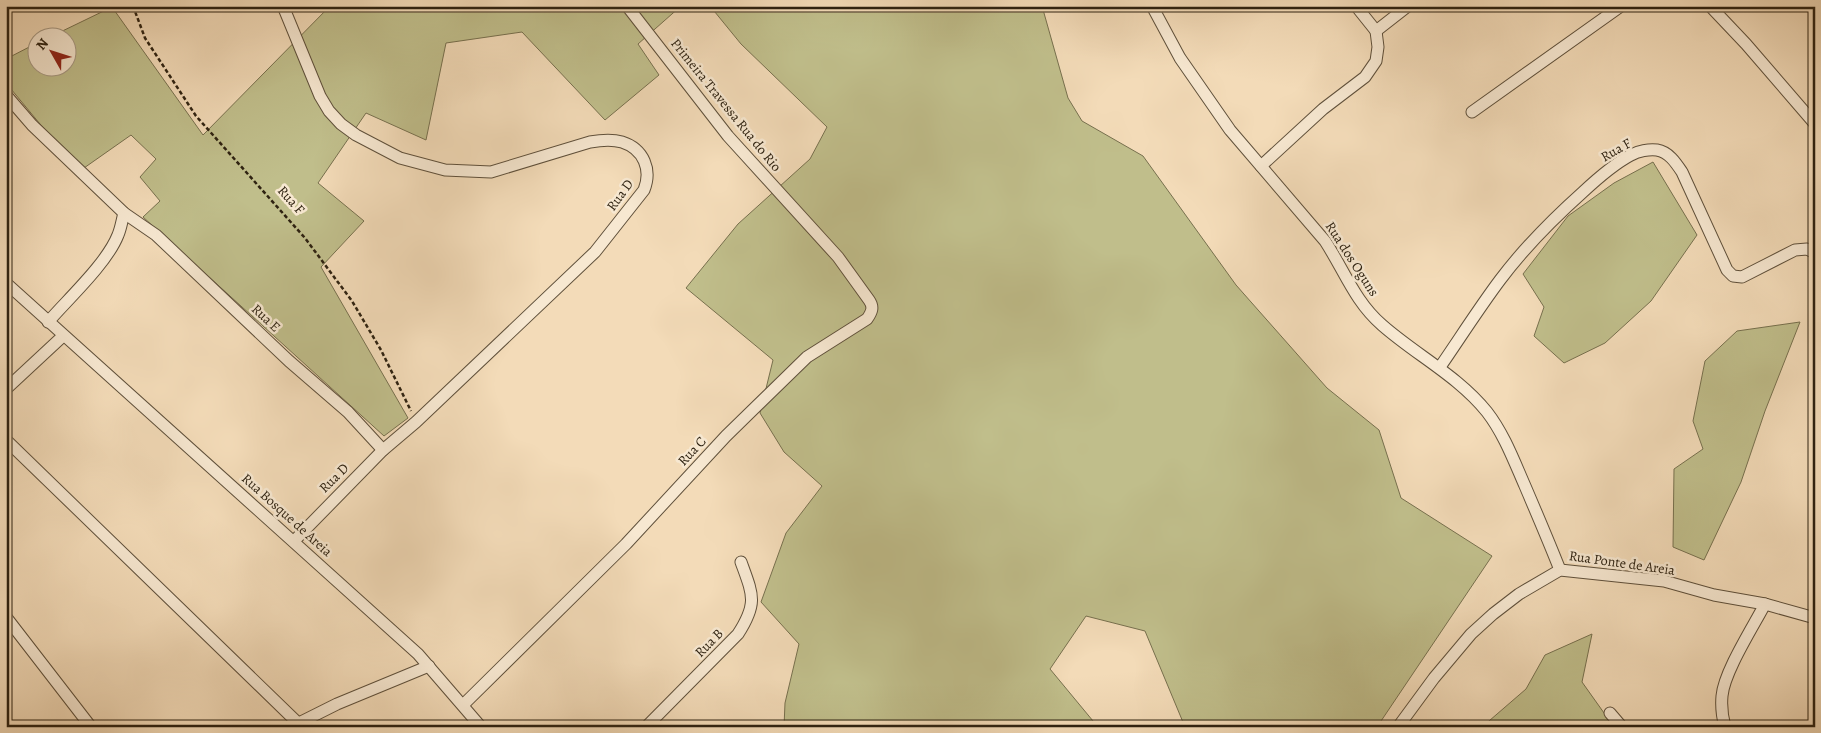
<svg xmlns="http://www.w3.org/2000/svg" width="1821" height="733" font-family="Alegreya,serif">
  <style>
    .green { fill: #c0be8b; stroke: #77704e }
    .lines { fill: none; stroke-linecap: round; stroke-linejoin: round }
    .minor-casing { stroke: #5f503b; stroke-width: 13 }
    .path { stroke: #2e2211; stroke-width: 2.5; stroke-dasharray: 4 2.5; stroke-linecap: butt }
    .minor { stroke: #f7e8d1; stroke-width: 11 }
    .labels { text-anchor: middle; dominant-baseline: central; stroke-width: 5; stroke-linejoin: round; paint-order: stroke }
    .street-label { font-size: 14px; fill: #2e2211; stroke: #f7e8d1 }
  </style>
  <rect width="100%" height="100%" fill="#f3dbb8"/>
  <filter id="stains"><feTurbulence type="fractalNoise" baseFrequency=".004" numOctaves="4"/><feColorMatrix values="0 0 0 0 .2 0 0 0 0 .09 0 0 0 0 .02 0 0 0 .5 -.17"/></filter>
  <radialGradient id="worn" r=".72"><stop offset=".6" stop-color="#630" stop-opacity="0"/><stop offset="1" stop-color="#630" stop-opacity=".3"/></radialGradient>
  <g class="green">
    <path d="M330 6H681L638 44 659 75 605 120 522 32 446 43 426 140 366 113 318 183 364 221 321 267 408 418 384 436 143 217 160 201 140 177 156 159 131 135 84 168 45 130 6 83V59L37 43 38 68H68V38L50 37 112 7 203 135Z"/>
    <path d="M710 6H1042L1068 98 1082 121 1143 156 1236 285 1327 388 1379 430 1401 498 1492 556 1377 727H1185L1145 631 1086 616 1050 669 1098 727H784L785 703 799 644 761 602 786 533 822 486 784 452 760 413 773 360 686 288 738 224 810 159 827 127 741 44Z"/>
    <path d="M1653 162 1697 235 1651 301 1605 343 1564 363 1534 336 1544 307 1523 274 1568 216 1614 183Z"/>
    <path d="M1800 322 1765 411 1741 482 1704 560 1673 547 1674 469 1703 449 1693 421 1705 361 1737 331Z"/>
    <path d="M1592 634 1582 682 1614 727H1482L1526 689 1545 655Z"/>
  </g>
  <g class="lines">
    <defs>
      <g id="minor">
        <path d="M283 6 320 96 329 111 341 124 356 135 400 158 445 170 491 172 590 142C601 140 612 139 622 142 644 149 652 170 644 190L595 252 416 422 383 450 294 541"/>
        <path d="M1152 6 1180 58 1230 130 1325 241C1344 270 1355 302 1382 325 1416 355 1458 376 1487 412 1504 434 1514 461 1525 486 1537 514 1549 542 1560 570"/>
        <path d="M1356 6 1376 31"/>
        <path d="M1710 6 1746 44 1815 124"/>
        <path d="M1376 31 1408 6"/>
        <path d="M6 95 32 125 124 213 156 235 289 361 348 412 383 450"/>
        <path d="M1472 112 1621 6"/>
        <path d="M1261 166 1323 109 1365 77 1376 61 1378 47 1376 31"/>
        <path d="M6 283 418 654 481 727"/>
        <path d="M48 322C69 298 107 263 118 235 121 228 122 220 124 213"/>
        <path d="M1440 367C1460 338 1479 308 1500 280 1524 248 1554 218 1583 192 1598 178 1614 164 1631 155 1638 151 1649 149 1657 150 1669 152 1676 163 1682 172L1727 270 1733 276 1742 277 1795 250 1807 249 1815 253"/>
        <path d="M6 389 63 336"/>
        <path d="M6 440 302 727"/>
        <path d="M6 617 91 727"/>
        <path d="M463 705 626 544 726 436 807 357 867 319C872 312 874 307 869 300L838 257 728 136 627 6"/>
        <path d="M1610 713 1622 727"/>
        <path d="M299 723 337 704 429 666"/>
        <path d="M646 727 738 634C758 603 753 595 741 562"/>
        <path d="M1398 727 1434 678 1471 634 1493 614 1519 594 1560 570 1664 581 1714 595 1765 604 1815 618"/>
        <path d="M1725 727C1722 716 1721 707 1722 696 1724 672 1753 627 1765 604"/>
      </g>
    </defs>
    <use href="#minor" class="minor-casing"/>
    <path class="path" d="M133 6 145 38 196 116 305 238 352 301 381 350 411 411"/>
    <use href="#minor" class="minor"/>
  </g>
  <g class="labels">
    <g class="street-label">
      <text transform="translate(726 105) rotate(51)">Primeira Travessa Rua do Rio</text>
      <text transform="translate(1616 150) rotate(-30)">Rua F</text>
      <text transform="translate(620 195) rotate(-54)">Rua D</text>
      <text transform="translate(291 200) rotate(48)">Rua F</text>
      <text transform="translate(1352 259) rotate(57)">Rua dos Oguns</text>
      <text transform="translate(266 318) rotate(43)">Rua E</text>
      <text transform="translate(692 451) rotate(-47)">Rua C</text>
      <text transform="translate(334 478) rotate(-45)">Rua D</text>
      <text transform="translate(287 515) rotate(42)">Rua Bosque de Areia</text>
      <text transform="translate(1622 563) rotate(8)">Rua Ponte de Areia</text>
      <text transform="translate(709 643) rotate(-45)">Rua B</text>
    </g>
  </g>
  <rect width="1821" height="733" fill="none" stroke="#f3dbb8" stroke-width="25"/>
  <rect x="8" y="8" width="1806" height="718" fill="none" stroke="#2e2211" stroke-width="2.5"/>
  <rect x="12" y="12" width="1796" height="708" fill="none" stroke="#2e2211"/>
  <g transform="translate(52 52) rotate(309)"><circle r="24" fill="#f7e8d1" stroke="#a79984"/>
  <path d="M0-4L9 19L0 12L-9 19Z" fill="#8f2418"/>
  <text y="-8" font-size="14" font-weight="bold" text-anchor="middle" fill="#2e2211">N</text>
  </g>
  <rect width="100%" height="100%" filter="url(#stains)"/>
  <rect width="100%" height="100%" fill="url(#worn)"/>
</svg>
